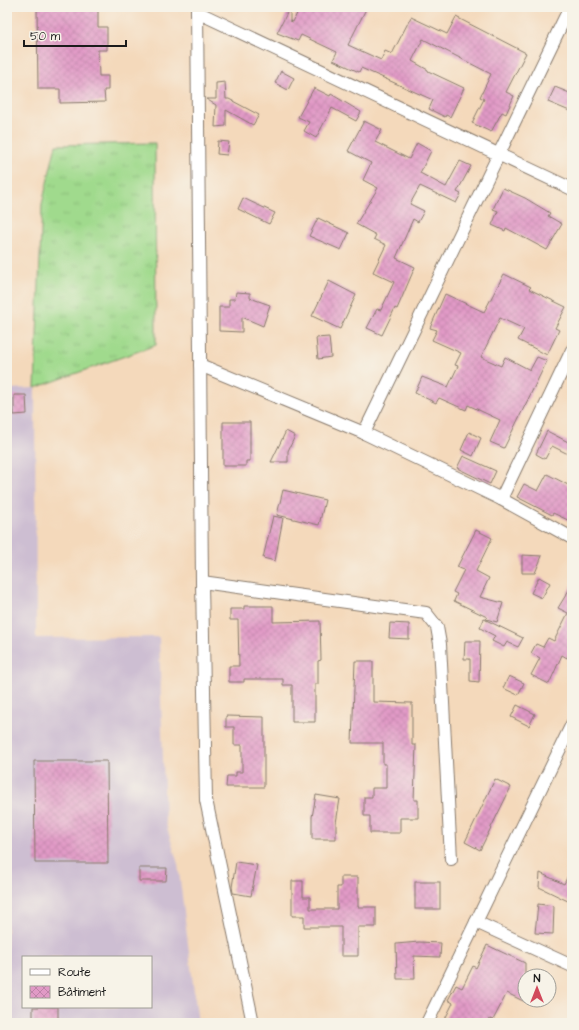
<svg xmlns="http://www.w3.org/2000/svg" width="579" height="1030" font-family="'Architects Daughter',sans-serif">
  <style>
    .railway { fill: #cdbed2; fill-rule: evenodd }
    .grass { fill: url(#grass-tufts); stroke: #5e7b54 }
    .building { fill: url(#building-cross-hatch) }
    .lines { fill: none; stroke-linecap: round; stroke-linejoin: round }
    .street-casing { stroke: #887a6c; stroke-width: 14 }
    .street { stroke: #fff; stroke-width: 12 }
  </style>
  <defs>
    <pattern id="grass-tufts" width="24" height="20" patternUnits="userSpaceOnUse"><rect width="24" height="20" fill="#a0da8d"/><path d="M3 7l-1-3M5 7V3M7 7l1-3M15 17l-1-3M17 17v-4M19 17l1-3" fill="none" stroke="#89ba79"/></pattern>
    <pattern id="building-cross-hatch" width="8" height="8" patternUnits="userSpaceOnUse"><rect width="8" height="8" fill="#e19ac6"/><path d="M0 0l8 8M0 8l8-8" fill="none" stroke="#c084aa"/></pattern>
  </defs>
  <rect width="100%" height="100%" fill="#f7f3e8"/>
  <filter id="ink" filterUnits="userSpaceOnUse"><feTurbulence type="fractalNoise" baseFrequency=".025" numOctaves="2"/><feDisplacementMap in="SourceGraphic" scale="8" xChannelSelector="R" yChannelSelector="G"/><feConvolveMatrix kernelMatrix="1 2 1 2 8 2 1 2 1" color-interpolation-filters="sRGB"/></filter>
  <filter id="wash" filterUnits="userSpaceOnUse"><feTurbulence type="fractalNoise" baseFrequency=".012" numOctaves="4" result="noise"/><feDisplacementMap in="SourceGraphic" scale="16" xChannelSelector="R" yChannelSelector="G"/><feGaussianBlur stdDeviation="0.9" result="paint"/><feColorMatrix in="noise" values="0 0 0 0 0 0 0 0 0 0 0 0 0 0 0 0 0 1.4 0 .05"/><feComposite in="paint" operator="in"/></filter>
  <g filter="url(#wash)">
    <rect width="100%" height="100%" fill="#f4d9bb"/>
    <path class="railway" d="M35 388 36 638 159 637 165 821 178 864 198 1023H7V389ZM23 957H151V1007H23Z"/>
    <path class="grass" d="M155 143 156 345 35 388 42 204 56 145Z"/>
    <g id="blocks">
      <g class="building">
        <path d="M37 7H98V27H107V50H98L99 76H108V90H104L105 102 60 103V89H38Z"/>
        <path d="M290 7V21L293 22 300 7H367L348 45 381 60 385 51 392 54 411 17 447 34 456 17 526 53 506 92 514 96 506 114 502 112 491 132 472 123 484 99 480 97 491 74 423 39 412 61 428 70V71L464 88 450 117 446 115 445 117 429 109 433 100 361 68 359 72 333 60 337 52 301 35 298 41 277 33Z"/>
        <path d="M281 71 294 78 288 90 275 83Z"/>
        <path d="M225 82 226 99H229L259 115 253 125 226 110V126L215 127 216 105 206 99H216V83Z"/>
        <path d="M555 87 572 94V112L548 102Z"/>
        <path d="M314 88 330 96 331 94 361 112 356 121 332 108 316 138 304 131 309 122 298 117Z"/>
        <path d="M364 121 382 130 375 142 409 159 417 143 431 151 420 173 446 187 460 161 471 166 457 192 461 194 456 203 420 186 410 204 424 211 418 222 413 219 396 258 415 267 397 309 395 308 382 335 367 328 377 309 381 310 394 282 373 272 386 245 374 239 376 235 356 224 378 188 363 180 371 163 348 151Z"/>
        <path d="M218 141 229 142 227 155 217 154Z"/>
        <path d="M503 188 525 198 550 213 548 216 562 224 547 250 506 228 505 231 492 225 498 211 493 209Z"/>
        <path d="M243 198 275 213 269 224 238 209Z"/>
        <path d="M318 218 349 233 341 250 309 236Z"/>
        <path d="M504 274 531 287 529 289 566 307 555 328 559 330 547 355 518 340 524 329 500 318 481 357 501 366 505 357 530 370 537 357 547 361 504 448 490 442 500 420 468 405 466 410 439 398 436 403 415 393 422 377 448 387 458 366 455 365 461 353 432 340 437 330 430 328 445 294 484 312Z"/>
        <path d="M329 281 356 295 340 329 312 316Z"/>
        <path d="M236 292 250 293V298L270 305 263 326 242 317V332L219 331V307H229V299H235Z"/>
        <path d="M329 337 331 357 318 359 316 338Z"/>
        <path d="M14 395H26L27 414 14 415Z"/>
        <path d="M223 422H250V461H246V466H223Z"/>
        <path d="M286 431 295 436 288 451V462H271Z"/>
        <path d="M547 431 572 444V456L552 446 545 459 536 454Z"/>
        <path d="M469 432 481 438 473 456 461 450Z"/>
        <path d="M463 456 496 471 490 484 457 468Z"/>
        <path d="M547 474 572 487V522L553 513 552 515 517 497 524 484 538 491Z"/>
        <path d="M283 490 325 500 319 525 277 515Z"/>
        <path d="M273 516 283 518 275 561 263 558Z"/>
        <path d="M476 530 492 538 476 571 489 578 480 597 503 603 497 622 486 619 487 617 454 601 457 594 453 592 464 570 457 567Z"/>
        <path d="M522 555 542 556 535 573H522Z"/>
        <path d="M539 577 550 583 542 598 531 593Z"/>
        <path d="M572 585V648L567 658 562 655 549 684 531 675 540 658 531 653 536 644 543 647 548 638 554 641 568 613 558 608Z"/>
        <path d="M244 606H273V622L320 621 321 660 318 661V684H315V722H292V685H283V679H244V682H229V666H239L238 620H230V609H244Z"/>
        <path d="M484 619 523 638 518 647 507 642 504 647 492 641 495 636 480 628Z"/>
        <path d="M390 623 409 624V639L389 638Z"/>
        <path d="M465 641H480L479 682 470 681V659H464Z"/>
        <path d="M355 661H373V702L412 703V745H416L414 800H418V818H400V833H370V816H364V797H372V788H386V764H383V743H352Z"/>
        <path d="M509 676 524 683 518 695 503 688Z"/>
        <path d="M517 705 535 714 529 726 511 717Z"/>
        <path d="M226 716 264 717V787H226L227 776H236V772H242V745H234V727H226Z"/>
        <path d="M34 761H107L108 863H35Z"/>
        <path d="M495 779 511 787 480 850 465 842Z"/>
        <path d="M316 795 340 799 336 823V839H312V817Z"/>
        <path d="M236 862 257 865 251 896 233 893 232 887Z"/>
        <path d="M572 867V903L539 887 540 873 564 884Z"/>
        <path d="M139 868H167L166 881H139Z"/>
        <path d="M341 877H358V907H376V927H358V956H341V927H304V916H292V881H303V897H310V909H337V887H341Z"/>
        <rect x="415" y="882" width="25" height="27"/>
        <path d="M538 904 554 906 553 934 535 933Z"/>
        <path d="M419 942 441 943 440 957 414 956 415 979H397L396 944Z"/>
        <path d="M487 945 525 963V1002L507 993 493 1020 490 1019 488 1023H443L453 1003 448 1000 456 985 462 988 473 966 476 968Z"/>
        <rect x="33" y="1007" width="25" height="16"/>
      </g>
    </g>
  </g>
  <g filter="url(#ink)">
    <use href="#blocks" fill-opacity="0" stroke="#887a6c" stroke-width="1"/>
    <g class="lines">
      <defs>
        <g id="street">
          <path d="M197 7 202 582 206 800 253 1023"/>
          <path d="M197 12 572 189"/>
          <path d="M200 365 364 433 501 499 572 538"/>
          <path d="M364 433 570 7"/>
          <path d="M501 499 572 350"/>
          <path d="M202 582 426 613 437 627 440 644 451 859"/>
          <path d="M476 922 572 966"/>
          <path d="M427 1023 572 724"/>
        </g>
      </defs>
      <use href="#street" class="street-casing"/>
      <use href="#street" class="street"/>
    </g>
  </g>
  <rect width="579" height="1030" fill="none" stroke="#f7f3e8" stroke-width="24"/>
  <rect x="22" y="956" width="130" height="52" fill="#f7f3e8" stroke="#9f9d96"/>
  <rect x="30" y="969" width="20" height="6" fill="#ffffff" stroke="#9f9d96"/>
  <text x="58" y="976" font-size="12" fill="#1c1c1c">Route</text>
  <rect x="30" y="986" width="20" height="12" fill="url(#building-cross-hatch)" stroke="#9f9d96"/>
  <text x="58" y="996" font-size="12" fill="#1c1c1c">Bâtiment</text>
  <g transform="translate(537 988)"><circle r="19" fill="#f7f3e8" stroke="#9f9d96"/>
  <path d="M0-3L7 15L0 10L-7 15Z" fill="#d1495b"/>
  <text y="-6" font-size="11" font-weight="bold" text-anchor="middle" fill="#1c1c1c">N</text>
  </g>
  <path d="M24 40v6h102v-6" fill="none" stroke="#1c1c1c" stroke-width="2"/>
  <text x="30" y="40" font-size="12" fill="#1c1c1c" stroke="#f7f3e8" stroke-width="3" paint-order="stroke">50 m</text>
</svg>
